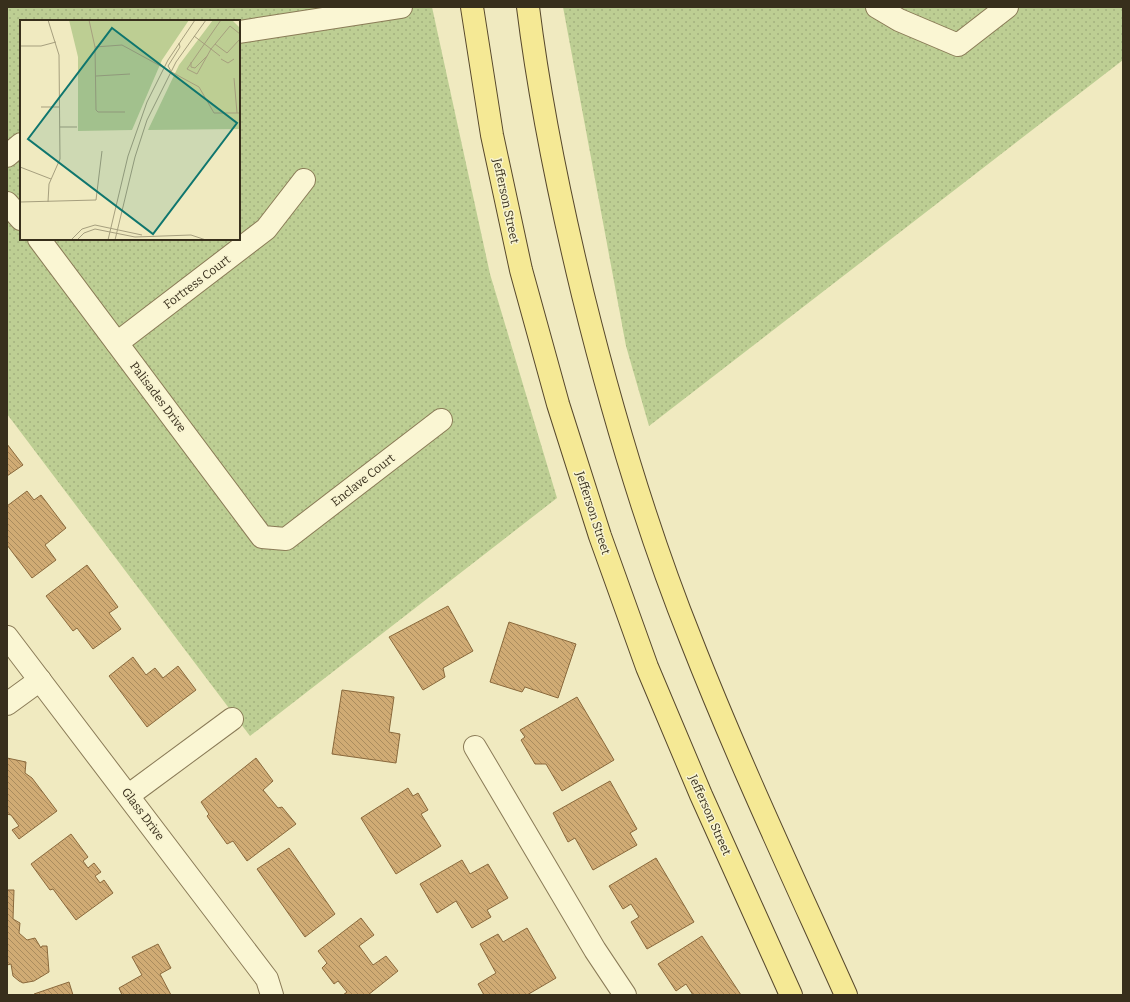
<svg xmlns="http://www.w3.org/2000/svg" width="1130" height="1002" font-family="Bitter,serif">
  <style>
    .grass { fill: url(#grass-dots); fill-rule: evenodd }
    .building { fill: url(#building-back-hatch); stroke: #8a693c }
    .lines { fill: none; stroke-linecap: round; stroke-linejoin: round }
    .minor-casing { stroke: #8a7b57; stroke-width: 24 }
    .major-casing { stroke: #57482c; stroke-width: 24 }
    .minor { stroke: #faf6d3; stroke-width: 22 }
    .major { stroke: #f5e995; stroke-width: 22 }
    .labels { text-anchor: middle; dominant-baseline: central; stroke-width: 3; stroke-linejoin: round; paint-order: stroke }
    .street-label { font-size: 12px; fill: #382f1c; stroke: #f7f3d0 }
    .inset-road { fill: none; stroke: #a69f7e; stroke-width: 1 }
    .view { fill: #0f766e; fill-opacity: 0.15; stroke: #0f766e; stroke-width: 2 }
    .inset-edge { fill: none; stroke: #382f1c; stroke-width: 2 }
  </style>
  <defs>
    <pattern id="grass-dots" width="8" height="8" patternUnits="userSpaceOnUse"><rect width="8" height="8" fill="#bdce93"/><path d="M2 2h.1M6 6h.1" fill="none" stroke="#a3b17e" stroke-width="1.8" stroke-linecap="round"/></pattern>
    <pattern id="building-back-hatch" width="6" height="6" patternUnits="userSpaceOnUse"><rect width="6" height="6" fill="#d0ab74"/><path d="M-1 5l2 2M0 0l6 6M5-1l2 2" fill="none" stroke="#aa8c5e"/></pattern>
  </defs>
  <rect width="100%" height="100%" fill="#f0eac0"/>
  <g class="grass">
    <path d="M7 7H432L490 274 557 498 250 736 7 414ZM21 21H239V239H21Z"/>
    <path d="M563 7H1123V60L649 426 626 346Z"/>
  </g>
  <g class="building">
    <path d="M7 444 23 465 7 476Z"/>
    <path d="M27 491 34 500 41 495 66 528 45 545 56 560 32 578 7 545V506Z"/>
    <path d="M87 565 118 607 109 613 121 629 93 649 77 628 73 631 46 596Z"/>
    <path d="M448 606 473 651 443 668 445 677 423 690 389 637Z"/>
    <path d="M509 622 576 644 558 698 525 687 522 692 490 682Z"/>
    <path d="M133 657 146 675 155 668 163 678 178 666 196 690 147 727 109 676Z"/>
    <path d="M342 690 394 697 389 732 400 734 396 763 332 754Z"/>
    <path d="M577 697 614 760 562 791 546 764H535L521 740 525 737 520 730Z"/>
    <path d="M7 758 26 762 25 773 32 778 57 811 19 839 12 830 19 826 11 815 7 814Z"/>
    <path d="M256 758 273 781 263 790 278 808 282 807 296 824 247 861 233 841 227 844 207 816 209 814 201 802Z"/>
    <path d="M610 781 637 829 630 833 637 845 593 870 575 838 568 842 553 813Z"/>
    <path d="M408 788 413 796 418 793 428 810 421 814 441 846 396 874 361 818Z"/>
    <path d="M71 834 88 857 83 861 88 868 94 863 101 872 95 876 100 883 104 880 113 893 76 920 53 889 50 890 31 864Z"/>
    <path d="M289 848 335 914 305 937 257 869Z"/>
    <path d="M656 858 694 922 647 949 631 922 639 917 631 904 623 909 609 886Z"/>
    <path d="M462 860 470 874 488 864 508 898 487 910 491 917 472 928 456 901 437 913 420 884Z"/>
    <path d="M7 890H14L13 919 20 923 19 933 27 940 35 938 41 948 42 946H47L49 972 34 981 23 983 19 981 13 976 11 964 7 965Z"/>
    <path d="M361 918 374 935 359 946 373 965 386 956 398 971 368 995H343L347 992 338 981 334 984 322 968 327 963 318 951Z"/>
    <path d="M527 928 556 978 527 995H484L478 984 496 973 480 944 498 934 503 942Z"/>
    <path d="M702 936 741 995H693L686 984 676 991 658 964Z"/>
    <path d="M158 944 171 968 160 974 171 995H122L119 988 142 975 132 957Z"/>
    <path d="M69 982 73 995H35L34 994Z"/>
  </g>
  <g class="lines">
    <defs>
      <g id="minor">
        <path d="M877 7 899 20 958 45 1007 7"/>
        <path d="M239 32 401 7"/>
        <path d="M7 156 21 144"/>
        <path d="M7 203 21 219"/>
        <path d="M39 239 262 537 286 539 441 420"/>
        <path d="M117 343 266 229 304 180"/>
        <path d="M7 637 267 979 272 995"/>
        <path d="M7 704 40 680"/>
        <path d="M475 747 595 950 625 995"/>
        <path d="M129 795 232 719"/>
      </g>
      <g id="major">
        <path d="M472 7 492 135 521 270 558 404 600 536 647 667 701 795 791 995"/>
        <path d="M528 7C540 104 560 200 583 295 612 412 646 528 691 640 738 760 793 877 846 995"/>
      </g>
    </defs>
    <use href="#minor" class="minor-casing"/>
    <use href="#major" class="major-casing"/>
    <use href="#minor" class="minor"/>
    <use href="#major" class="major"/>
  </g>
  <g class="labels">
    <g class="street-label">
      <text transform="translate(506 201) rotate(78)">Jefferson Street</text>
      <text transform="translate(197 282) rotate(-37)">Fortress Court</text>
      <text transform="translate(158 397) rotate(53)">Palisades Drive</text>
      <text transform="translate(363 480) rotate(-38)">Enclave Court</text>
      <text transform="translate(593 513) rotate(72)">Jefferson Street</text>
      <text transform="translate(143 814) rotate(53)">Glass Drive</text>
      <text transform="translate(710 815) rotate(66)">Jefferson Street</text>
    </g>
  </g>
  <g transform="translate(20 20)">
    <rect width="220" height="220" fill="#f0eac0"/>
    <path d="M49 0H169L142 40 112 110 58 111V37ZM193 0H212L220 8V109L128 110 159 45Z" fill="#bdce93"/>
    <path class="inset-road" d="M69 0 75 27 76 90 78 92H105M174 16 191 29 210 6 220 14M195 24 207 33 220 19M0 26H21L36 22M75 27 102 25 179 67 194 93H220M200 36 191 29 177 54 167 49 201 0M201 39 208 43 214 39M171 42V47L175 48 188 35M151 51 148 46 160 27 159 23M76 56 110 54M214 58 217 93M21 87H39M40 107H57M0 147 31 159M0 182 76 180 82 131M28 182 29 164 40 139 39 35 28 0M51 220 62 209 75 205 122 215M57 220 64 213 75 209 115 217 171 215 186 220M88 220 108 136 127 82 148 40 175 0M95 220 115 137 127 100 156 42 186 0"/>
    <path class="view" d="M92 8 217 103 133 214 8 119Z"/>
    <rect width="220" height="220" class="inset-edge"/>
  </g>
  <rect width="1130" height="1002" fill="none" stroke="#382f1c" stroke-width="16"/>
</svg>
